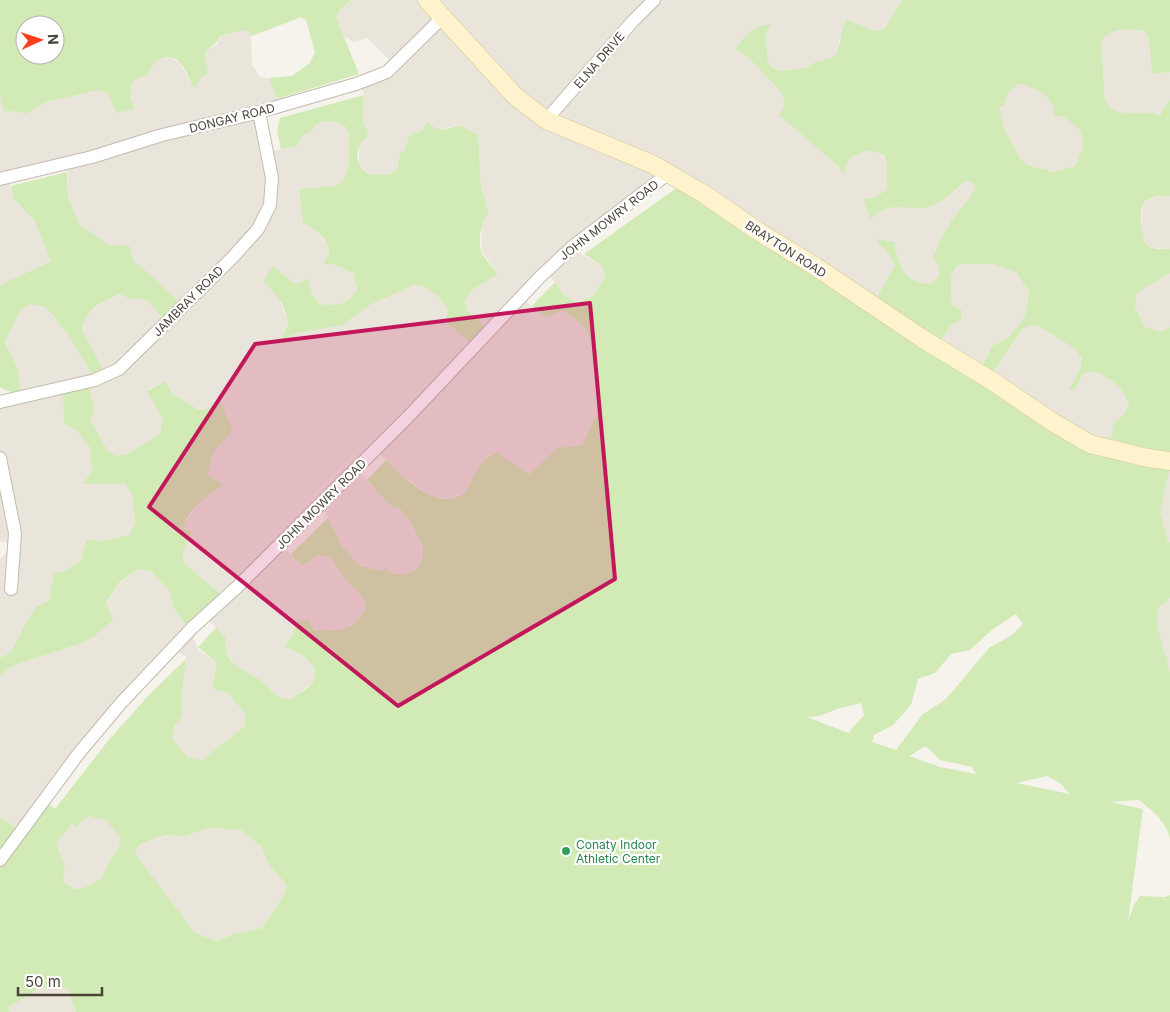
<svg xmlns="http://www.w3.org/2000/svg" width="1170" height="1012" font-family="Inter,sans-serif">
  <style>
    .residential { fill: #eae5da }
    .green { fill: #d2eab5; fill-rule: evenodd }
    .lines { fill: none; stroke-linecap: round; stroke-linejoin: round }
    .street-casing { stroke: #c2bbae; stroke-width: 14 }
    .secondary-casing { stroke: #d6c79b; stroke-width: 19 }
    .street { stroke: #fff; stroke-width: 12 }
    .secondary { stroke: #fff3cd; stroke-width: 18 }
    .marked { fill: #c2185b; fill-opacity: 0.2; stroke: #c2185b; stroke-width: 4; stroke-linejoin: round }
    .leisure-dot { fill: #2e9e5b; stroke: #fff; stroke-width: 2 }
    .labels { text-anchor: middle; dominant-baseline: central; stroke-width: 4.5; stroke-linejoin: round; paint-order: stroke }
    .street-label { font-size: 12px; fill: #4b4439; stroke: #fff }
    .leisure-label { font-size: 12px; fill: #27864d; stroke: #fff; text-anchor: start }
  </style>
  <rect width="100%" height="100%" fill="#f6f3ec"/>
  <g class="residential">
    <path d="M351 0H902L884 29 839 39 836 55 832 58 815 62 806 68 780 71 772 68 767 58 766 33 770 25 748 57 782 93 785 105 845 174 846 165 851 157 868 150 884 155 887 165V189L876 197 883 209 892 207H923L936 203 954 192 965 181 972 182 975 186 973 194 957 214 935 250 933 257 939 266V276L930 284H919L904 272 898 261 894 242 881 247 892 255 895 267 874 304 671 173 572 249 603 267 605 278 593 296 577 303 564 295 547 272 524 300 546 318 562 310 580 323 587 331 591 343 599 411 582 445 557 448 531 474 519 468 495 452 488 456 474 475 465 493 447 499 434 497 397 473 377 451 360 473 389 505 400 509 410 521 423 547V558L416 570 405 574H392L358 565 341 544 322 505 283 546 302 566 319 555 331 558 346 580 362 596 366 608 360 618 342 632 294 628 292 636 293 649 309 660 312 664 315 676 312 683 296 696 287 700 277 697 264 682 235 667 225 648 226 638 206 618 224 597 184 563 182 553 192 532 184 528V523L203 498 223 485 208 474 213 453 233 430 219 400 213 407 205 410 191 407 184 400 174 395 166 381 147 390 163 420 160 434 127 454 117 456 108 451 91 421 94 407 64 423 77 431 91 449 89 459 93 469 125 484 132 493 135 523 129 535 101 541 87 539 80 561 64 571 54 575 49 600 36 607 27 621 11 652 0 658V560L12 544 0 541V402L19 398 18 370 5 342 21 310 31 304 45 307 54 316 58 324 66 331 95 379 82 330 83 323 89 313 107 299 120 294 131 300 136 298 183 307 141 266 134 262 130 247 109 245 79 224 68 195V173L64 164 9 179 14 199 35 221 51 261 0 285V96L4 111 21 112 26 114 46 102 99 90 135 108 130 96 132 82 147 75 151 65 160 59 169 57 180 63 194 89 208 49 217 44 220 36 243 30 251 32 252 64 260 77 269 78 279 105 262 111 271 151 297 146 302 136 311 131 315 125 324 121 337 122 346 127 349 135V164L343 182 336 186 299 189 312 226 327 244 333 264 353 273 357 289 351 299 337 306 320 304 311 293 291 281 273 267 263 281 276 293 287 318 286 329 281 340 298 333 342 325 372 304 414 285 425 287 439 297 448 309 488 330 467 310 465 301 471 291 498 274 481 250 482 223 489 213 481 185 478 136 459 125 439 130 433 128 423 130 408 136 406 149 400 153 397 169 388 175 367 174 359 163V146L361 140 368 137 363 119 364 95 360 84 393 63 367 38 354 42 343 36 336 17 339 11Z"/>
    <path d="M1125 30 1144 31 1149 40 1152 73 1170 72V99L1159 117 1156 113H1123L1111 109 1105 99 1101 42 1103 36 1113 31Z"/>
    <path d="M1019 84 1030 86 1048 96 1054 106 1053 115 1065 118 1081 131 1083 147 1075 166 1054 172 1027 165 1019 157 1003 126 999 111V107L1004 105 1009 91Z"/>
    <path d="M1163 196H1170V249L1154 248 1145 244 1141 237 1142 211 1144 203 1149 199Z"/>
    <path d="M962 264H994L1016 272 1029 292 1026 317 1009 337 992 346 979 370 939 347 950 326 954 307 951 300V277L956 267Z"/>
    <path d="M1170 273V327L1160 332 1145 327 1135 307 1137 293Z"/>
    <path d="M1034 325 1044 329 1075 349 1082 359 1080 369 1069 390H1074L1083 374 1095 371 1109 378 1127 395 1129 404 1123 415 1115 423 1108 447 991 377 1022 329Z"/>
    <path d="M1170 465V543L1168 541 1160 512Z"/>
    <path d="M138 569 151 571 170 592 173 607 190 631 199 650 217 663 212 688 228 693 246 715 244 727 202 760 188 758 172 738 174 726 182 717V693L186 657 173 649 21 831 0 817V676L12 666 79 644 121 582Z"/>
    <path d="M1170 598V673L1157 624 1158 608Z"/>
    <path d="M89 816 102 820 104 817 121 838 118 849 110 860 101 879 83 888 75 889 63 882 65 867 55 843 72 824 75 827Z"/>
    <path d="M209 828 241 830 261 846 269 865 287 885 283 897 262 928 234 934 217 941 195 933 135 853 140 844 167 835 185 836Z"/>
    <path d="M43 985 44 988 59 985 68 990 76 1012H11L8 1009 9 1007Z"/>
  </g>
  <g class="green">
    <path d="M0 0H351L339 11 336 17 359 74 277 99 269 78 292 76 310 63 315 52 306 20 301 17 252 36 250 32 243 30 220 36C217 43 215 43 210 48 201 55 206 65 208 74L202 77 194 89C190 82 187 71 181 64 169 49 152 61 147 75L132 82 130 96 135 109 116 113 108 94 99 90 46 102 26 114 21 112 4 111 0 96ZM25 25H55V55H25Z"/>
    <path d="M902 0H1170V72L1152 74 1149 40 1144 31C1129 30 1108 26 1101 43L1105 99 1111 109 1123 113H1156L1159 117 1170 99V196C1163 196 1148 196 1144 203 1139 210 1140 240 1147 245 1154 250 1162 249 1170 249V273L1137 293 1135 307 1145 327 1160 332 1170 327V456L1109 445 1115 422 1123 415 1129 405C1125 388 1109 378 1095 371L1083 374 1074 390H1069L1080 369 1082 359 1075 349 1044 329 1034 325 1022 329 993 373 982 366 992 346 1009 337 1025 317 1029 292 1016 272 993 264H962L956 267 951 277V300L954 307 962 310 961 319 950 326 942 340 876 299 895 266C891 253 883 250 876 239L894 242C898 264 904 283 930 284L939 276V266L933 257C938 242 948 225 958 212 965 203 972 198 975 186L972 182 965 181C954 192 938 206 922 208 909 209 894 204 883 210 878 212 874 216 870 219L864 199 876 197 887 189V165L884 155 868 150 851 157 846 165 845 175 837 165 779 115 785 105 782 93 748 57 735 49C746 34 752 27 771 24L766 34 767 58 772 68 780 71 806 68 815 62 832 58 836 55 846 19 874 31 884 29ZM1019 84C1034 87 1046 93 1054 106L1053 115 1065 118 1081 131 1083 147 1075 166 1054 172 1027 165 1019 157 1003 126 999 107 1004 105 1009 91Z"/>
    <path d="M364 95 363 119 368 137C359 142 355 153 359 163 360 167 365 171 367 174L388 175 397 169 400 153 406 149 408 136 423 130 427 121C438 133 444 130 459 125L478 135 481 185 489 214C481 219 478 242 481 251 484 259 493 267 498 274L471 291 465 301 467 310 488 330 476 347 446 322 448 309 439 297 425 287 414 285 372 304 342 325 298 333 280 341C284 334 289 325 287 318 285 304 272 290 263 281L273 266 291 281 296 284 309 279 311 293 320 304C338 306 347 306 357 289L353 273 333 264H323C325 261 329 256 329 253 331 241 312 226 303 223L299 189 336 186 343 181 349 164V135L346 127 337 122 324 121 315 125 312 131 302 136 297 146 281 149 277 131 280 118Z"/>
    <path d="M67 172 68 196 79 224 109 245 130 246 134 262 141 266 181 304 165 320 147 300 136 298 131 300 120 294C103 300 84 311 82 330L104 371 93 376 66 331 58 324 54 316 45 307 31 304 21 310 5 342 18 370 21 391C12 393 8 392 0 387V285L51 261 35 221 14 199 11 186Z"/>
    <path d="M678 187 1069 441 1170 467 1160 512 1168 541 1170 543V598L1158 608 1157 624 1170 673V839C1166 821 1153 811 1139 800L1110 802 1143 809 1128 921 1134 905 1140 896 1165 897 1170 895V1012H76L68 990 59 985 44 988 43 986 9 1007 8 1009 11 1012H0V817L21 831 46 801 55 809 107 742 147 697 186 659 182 693V717L174 726 172 738 188 758 202 760 244 727 246 715 228 693 212 688 217 663 198 647 216 628 226 638C223 666 244 669 262 681 271 687 274 699 286 699 292 700 298 694 303 691 306 689 310 686 312 683 324 667 297 649 284 647L292 636 294 628 299 621 309 620 314 630C340 631 351 633 366 608L362 596 346 580 331 558 319 555 302 566 291 554 328 518 341 544 358 565 381 571 385 568 392 574H405L416 570 423 558V547L410 521 400 509 389 505 367 480 386 460C398 474 427 499 446 499 452 499 460 495 465 493 473 478 480 459 496 452L519 468 530 474 557 448 582 445 598 411 591 343 587 331 580 323 562 310 546 318 532 306 555 282 564 295 577 303 593 296 605 278 603 267 584 254ZM1016 614 1023 624 1012 635 990 647 946 699 922 715 896 750 872 742 874 735 893 725 911 705 918 679 935 673 951 654 970 650 993 629ZM861 703 864 715 848 733 807 717 820 716 837 709ZM926 746 940 760 972 767 976 774 940 767 909 756ZM1047 776 1060 783 1070 794 1016 783ZM89 816 102 820 104 818 121 838 118 849 110 860 101 879 83 888 75 889 63 882 65 867 56 843 72 824 75 827ZM209 828 241 830 261 846 269 865 287 885 283 897 262 928 234 934 217 941 195 933 135 853 140 844 166 835 185 836Z"/>
    <path d="M166 381C168 385 171 392 174 395 177 397 182 398 185 401 198 411 207 414 219 400L233 430 213 453 208 474 223 485C210 494 184 511 184 529L192 532 182 553 184 563 224 597 190 631 173 607 170 592 151 571 138 569 120 582 106 603 113 620 92 638 79 644 12 666 0 676V658L11 652 27 621 36 607 49 600 54 574 64 571 80 561 87 539 101 541 129 535 135 523 132 494 125 484H83L93 469 89 459 91 449 77 431 64 423 63 390 88 383 94 407 91 421 108 451 117 456 127 454 160 434 163 420 147 391Z"/>
  </g>
  <g class="lines">
    <defs>
      <g id="street">
        <path d="M546 120 632 22 654 0"/>
        <path d="M0 179 92 157 162 135 259 112 356 84 387 72 443 17"/>
        <path d="M0 402 95 380 119 369 232 258 258 229 270 205 272 178 259 112"/>
        <path d="M0 458 15 533 11 589"/>
        <path d="M0 860 79 753 121 703 192 628 237 587 407 418 539 278 572 247 669 173"/>
      </g>
      <path id="secondary" d="M427 0 515 96 546 120 652 164 704 194 756 230 816 267 923 339 992 381 1054 423 1090 444 1148 458 1170 461"/>
    </defs>
    <use href="#street" class="street-casing"/>
    <use href="#secondary" class="secondary-casing"/>
    <use href="#street" class="street"/>
    <use href="#secondary" class="secondary"/>
  </g>
  <path class="marked" d="M590 303 615 579 398 706 149 507 255 344Z"/>
  <circle class="leisure-dot" cx="566" cy="851" r="5"/>
  <g class="labels">
    <g class="street-label">
      <text transform="translate(599 60) rotate(-49)">ELNA DRIVE</text>
      <text transform="translate(232 118) rotate(-14)">DONGAY ROAD</text>
      <text transform="translate(609 220) rotate(-38)">JOHN MOWRY ROAD</text>
      <text transform="translate(786 249) rotate(33)">BRAYTON ROAD</text>
      <text transform="translate(188 301) rotate(-45)">JAMBRAY ROAD</text>
      <text transform="translate(321 504) rotate(-45)">JOHN MOWRY ROAD</text>
    </g>
    <g class="leisure-label">
      <text x="576" y="844">Conaty Indoor<tspan x="576" dy="14">Athletic Center</tspan></text>
    </g>
  </g>
  <g transform="translate(40 40) rotate(87)"><circle r="24" fill="#ffffff" stroke="#b7b4b0"/>
  <path d="M0-4L9 19L0 12L-9 19Z" fill="#fc3f1d"/>
  <text y="-8" font-size="14" font-weight="bold" text-anchor="middle" fill="#4b4439">N</text>
  </g>
  <path d="M18 987v8h84v-8" fill="none" stroke="#4b4439" stroke-width="2.5"/>
  <text x="25" y="987" font-size="15" fill="#4b4439" stroke="#ffffff" stroke-width="4" paint-order="stroke">50 m</text>
</svg>
